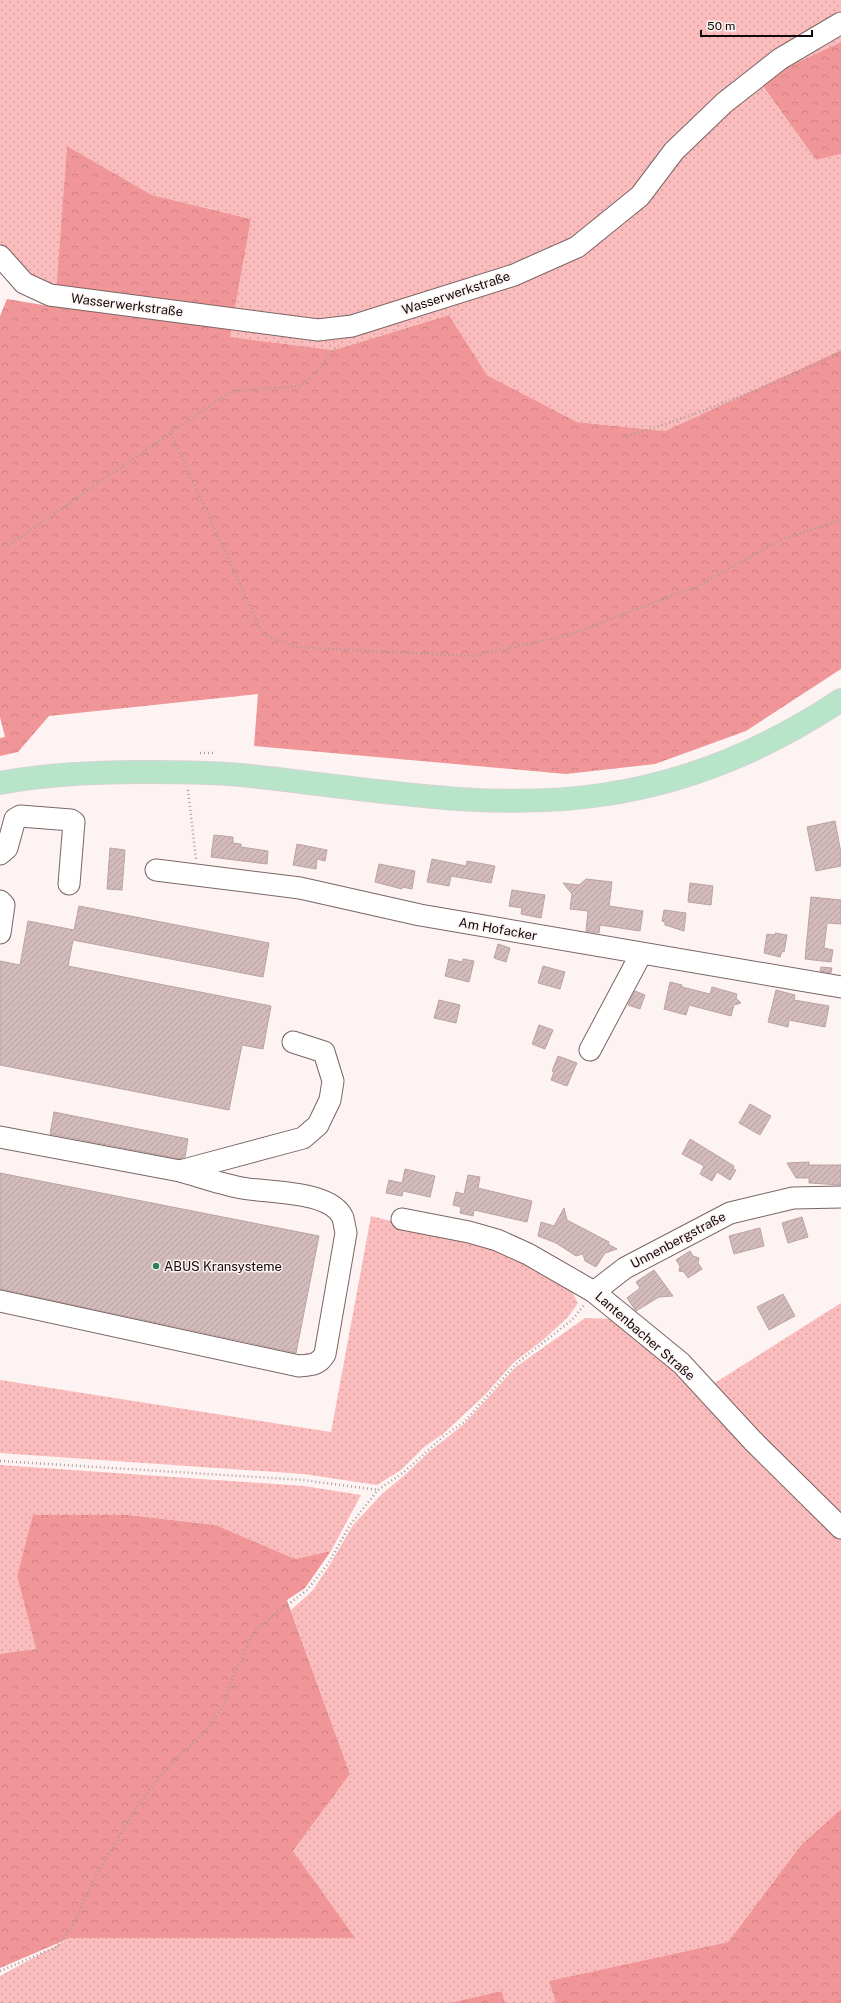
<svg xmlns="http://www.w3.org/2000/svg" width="841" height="2003" font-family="'Public Sans',sans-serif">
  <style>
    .grass { fill: url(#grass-dots) }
    .forest { fill: url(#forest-crowns) }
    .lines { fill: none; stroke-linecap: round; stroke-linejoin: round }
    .stream { stroke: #e88e90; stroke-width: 4.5 }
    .building { fill: url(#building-hatch); stroke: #bca3a3 }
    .minor-casing { stroke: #7b6564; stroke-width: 23 }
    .major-casing { stroke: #d4d3d3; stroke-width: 24 }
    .path { stroke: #a89e9e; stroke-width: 2.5; stroke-dasharray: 1 3; stroke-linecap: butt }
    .minor { stroke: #fff; stroke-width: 21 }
    .major { stroke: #b8e5c9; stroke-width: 22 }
    .poi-dot { fill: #2c8154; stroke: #fef3f3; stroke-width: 1.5 }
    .labels { text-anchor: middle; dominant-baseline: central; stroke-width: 3; stroke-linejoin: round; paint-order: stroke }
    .street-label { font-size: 13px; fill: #110909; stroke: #fef3f3 }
    .poi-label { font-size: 13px; fill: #110909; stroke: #fef3f3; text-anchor: start }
  </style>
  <defs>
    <pattern id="grass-dots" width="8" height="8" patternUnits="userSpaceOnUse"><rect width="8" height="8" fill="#fabcbc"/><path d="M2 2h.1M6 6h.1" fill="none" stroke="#d5a0a0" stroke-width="1.8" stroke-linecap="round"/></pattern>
    <pattern id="forest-crowns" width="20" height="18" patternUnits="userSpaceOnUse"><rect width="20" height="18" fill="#f19698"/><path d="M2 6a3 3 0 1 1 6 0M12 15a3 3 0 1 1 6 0" fill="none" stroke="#ce8082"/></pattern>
    <pattern id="building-hatch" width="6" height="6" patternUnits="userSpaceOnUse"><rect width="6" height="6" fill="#d4bbbb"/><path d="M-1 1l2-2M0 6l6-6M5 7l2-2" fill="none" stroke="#b59f9f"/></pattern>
  </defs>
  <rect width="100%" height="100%" fill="#fef3f3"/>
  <g class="grass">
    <path d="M0 0H841V42L759 82 816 160 841 154V350L665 431 577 422 487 375 449 315 334 350 230 337 251 219 152 195 67 146 57 289 27 274 0 246Z"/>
    <path d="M371 1216 487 1245 527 1259 571 1290 578 1303 568 1317 543 1340 514 1362 486 1394 443 1434 424 1447 401 1470 377 1485 304 1474 0 1453V1380L331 1432Z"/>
    <path d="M841 1303V1521L710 1386Z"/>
    <path d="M585 1318 616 1319 676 1367 841 1536V1809L801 1845 728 1942 550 1981 556 2003H505L502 1991 449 2003H0V1976L70 1938H354L293 1851 350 1774 291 1610 313 1590 329 1566 353 1525 382 1494 406 1474 429 1452 464 1424 516 1367Z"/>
    <path d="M0 1465 304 1486 361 1495 331 1551 295 1559 216 1525 129 1515 33 1516 17 1576 36 1649 0 1655Z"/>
  </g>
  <g class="forest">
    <path d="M841 42V154L816 160 759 81Z"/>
    <path d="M67 146 152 195 251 219 230 337 334 350 449 315 487 375 577 422 665 431 841 350V669L746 731 655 764 566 774 254 746 258 694 49 716 18 752 0 756V738L5 737 0 717V316L7 299 55 307Z"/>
    <path d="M33 1515H129L216 1525 295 1559 331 1551 305 1588 287 1600 350 1774 293 1851 355 1938H70L0 1968V1654L36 1649 17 1576Z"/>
    <path d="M841 1809V2003H556L549 1981 728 1942 801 1845Z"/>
    <path d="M502 1991 505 2003H449Z"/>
  </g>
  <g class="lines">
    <path class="stream" d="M837 2003 841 2002"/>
  </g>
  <g class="building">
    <path d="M835 821 841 853V866L816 871 807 827Z"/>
    <path d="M214 835 233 837V843L241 844V847L268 851 267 864 211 857Z"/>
    <path d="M297 844 327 850 325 861 317 859 316 869 293 865Z"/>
    <path d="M110 848 125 850 122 890 107 889Z"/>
    <path d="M432 859 466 866 467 861 495 866 491 883 451 876 449 886 427 882Z"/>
    <path d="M379 864 415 871 412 889 402 887V889L375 882Z"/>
    <path d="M586 879 612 882 609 906 643 911 640 931 600 925 599 933 586 931 588 911 570 909 572 894 563 883 579 885Z"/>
    <path d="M690 883 713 886 711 905 688 902Z"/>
    <path d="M512 890 545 895 541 918 521 914 522 908 509 906Z"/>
    <path d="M811 897 841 900V924L827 923 824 948 833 950 831 962 805 959Z"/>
    <path d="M79 906 269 943 263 977 73 940 68 966 271 1006 263 1049 242 1045 229 1110 0 1065V961L20 965 28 921 74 930Z"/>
    <path d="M664 910 686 913 684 931 665 925V922L662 921Z"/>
    <path d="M775 933 787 935 784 952 782 951 780 957 764 953 767 934 775 935Z"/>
    <path d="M498 944 510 948 506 962 494 958Z"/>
    <path d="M449 959 462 962 463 959 474 961 469 982 445 976Z"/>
    <path d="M543 966 565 972 560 989 538 983Z"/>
    <path d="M821 967 832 968 831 973 820 971Z"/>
    <path d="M670 982 682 985V987L710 994 712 987 737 994 736 998 741 1003 734 1005 731 1016 689 1005 686 1015 664 1009Z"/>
    <path d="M776 990 795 995 794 1000 829 1006 825 1027 789 1020 788 1027 768 1022Z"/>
    <path d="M635 991 645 995 640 1009 628 1005Z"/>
    <path d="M439 1000 460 1005 456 1023 434 1018Z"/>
    <path d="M539 1025 553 1030 545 1049 532 1044Z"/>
    <path d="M558 1056 577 1063 567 1086 551 1080 554 1072 552 1071Z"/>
    <path d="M750 1104 771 1116 760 1135 739 1123Z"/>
    <path d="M54 1112 188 1139 185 1157 180 1159 50 1134Z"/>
    <path d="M690 1139 734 1166 733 1169 736 1170 730 1180 717 1172 712 1181 700 1174 704 1166 682 1154Z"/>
    <path d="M809 1162V1165H841V1185L809 1183V1178H796L787 1163Z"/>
    <path d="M405 1169 435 1176 430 1197 403 1191 402 1196 386 1193 389 1180 402 1183Z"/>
    <path d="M0 1173 319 1236 296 1353 0 1289Z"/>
    <path d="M468 1175 480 1177 478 1188 532 1201 527 1222 474 1210 473 1216 460 1213 461 1207 453 1205 456 1192 464 1194Z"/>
    <path d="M564 1208 567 1220 609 1242 608 1244 617 1249 605 1253 596 1267 585 1261 583 1254 576 1256 556 1243 538 1236 541 1222 554 1226Z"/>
    <path d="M802 1217 808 1237 788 1243 782 1223Z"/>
    <path d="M760 1228 764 1246 734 1254 729 1236Z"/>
    <path d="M690 1251 693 1256 699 1258 698 1263 702 1269 688 1278 684 1272 679 1271 680 1266 676 1260Z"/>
    <path d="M654 1270 673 1296 659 1297 636 1311 627 1298 640 1288 636 1282Z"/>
    <path d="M783 1294 795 1316 769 1330 757 1307Z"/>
  </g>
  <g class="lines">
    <defs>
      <g id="minor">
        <path d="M0 256 24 283 50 295 318 330 352 326 514 275 577 247 640 196 674 151 724 103 780 59 841 23"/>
        <path d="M0 854 7 848 15 819 20 816 71 820 74 822 69 884"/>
        <path d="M156 870 300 888 420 915 841 987"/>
        <path d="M0 901 4 905 0 933"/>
        <path d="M590 1050 641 954"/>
        <path d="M0 1137 180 1171 303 1138 318 1125 330 1100 333 1081 324 1052 293 1042"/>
        <path d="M402 1219 469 1232 497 1240 528 1254 594 1292 681 1363 753 1441 841 1528"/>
        <path d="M594 1292 625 1268 730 1213 793 1198 841 1197"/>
        <path d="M0 1301 299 1366C311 1365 319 1365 325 1354L346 1233C345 1228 344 1222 343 1218 331 1190 268 1193 242 1188 221 1184 201 1177 180 1171"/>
      </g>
      <path id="major" d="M0 783C47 774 95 772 143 772 179 772 215 772 251 776 363 788 489 812 601 795 687 783 769 748 841 700"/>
    </defs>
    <use href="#minor" class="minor-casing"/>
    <use href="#major" class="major-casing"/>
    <g class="path">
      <path d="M171 434 263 634 294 647 471 656 566 636 698 586 782 539 841 520"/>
      <path d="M627 436C701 414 771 385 841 353"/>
      <path d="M8 546 231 391 300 386 311 378 337 346"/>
      <path d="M200 753H215"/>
      <path d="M188 790 196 859"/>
      <path d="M0 1461 303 1480 378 1490"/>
      <path d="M0 1971 56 1947 72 1928 93 1881 139 1803 170 1765 203 1734 224 1705 235 1671 256 1629 307 1590 328 1564 350 1525 378 1490 404 1472 445 1435 464 1422 517 1363 572 1320 584 1305"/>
    </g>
    <use href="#minor" class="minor"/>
    <use href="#major" class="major"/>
  </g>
  <circle class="poi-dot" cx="156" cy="1266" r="4"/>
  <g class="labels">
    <g class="street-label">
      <text transform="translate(456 293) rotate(-18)">Wasserwerkstraße</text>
      <text transform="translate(127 305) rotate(7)">Wasserwerkstraße</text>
      <text transform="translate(498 929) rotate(10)">Am Hofacker</text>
      <text transform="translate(678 1240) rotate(-28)">Unnenbergstraße</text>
      <text transform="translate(645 1336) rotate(41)">Lantenbacher Straße</text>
    </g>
    <g class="poi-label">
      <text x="164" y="1266">ABUS Kransysteme</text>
    </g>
  </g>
  <path d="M701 30v6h111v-6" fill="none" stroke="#110909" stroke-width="2"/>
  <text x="707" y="30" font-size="12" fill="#110909" stroke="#fef3f3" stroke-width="3" paint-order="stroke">50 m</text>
</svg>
